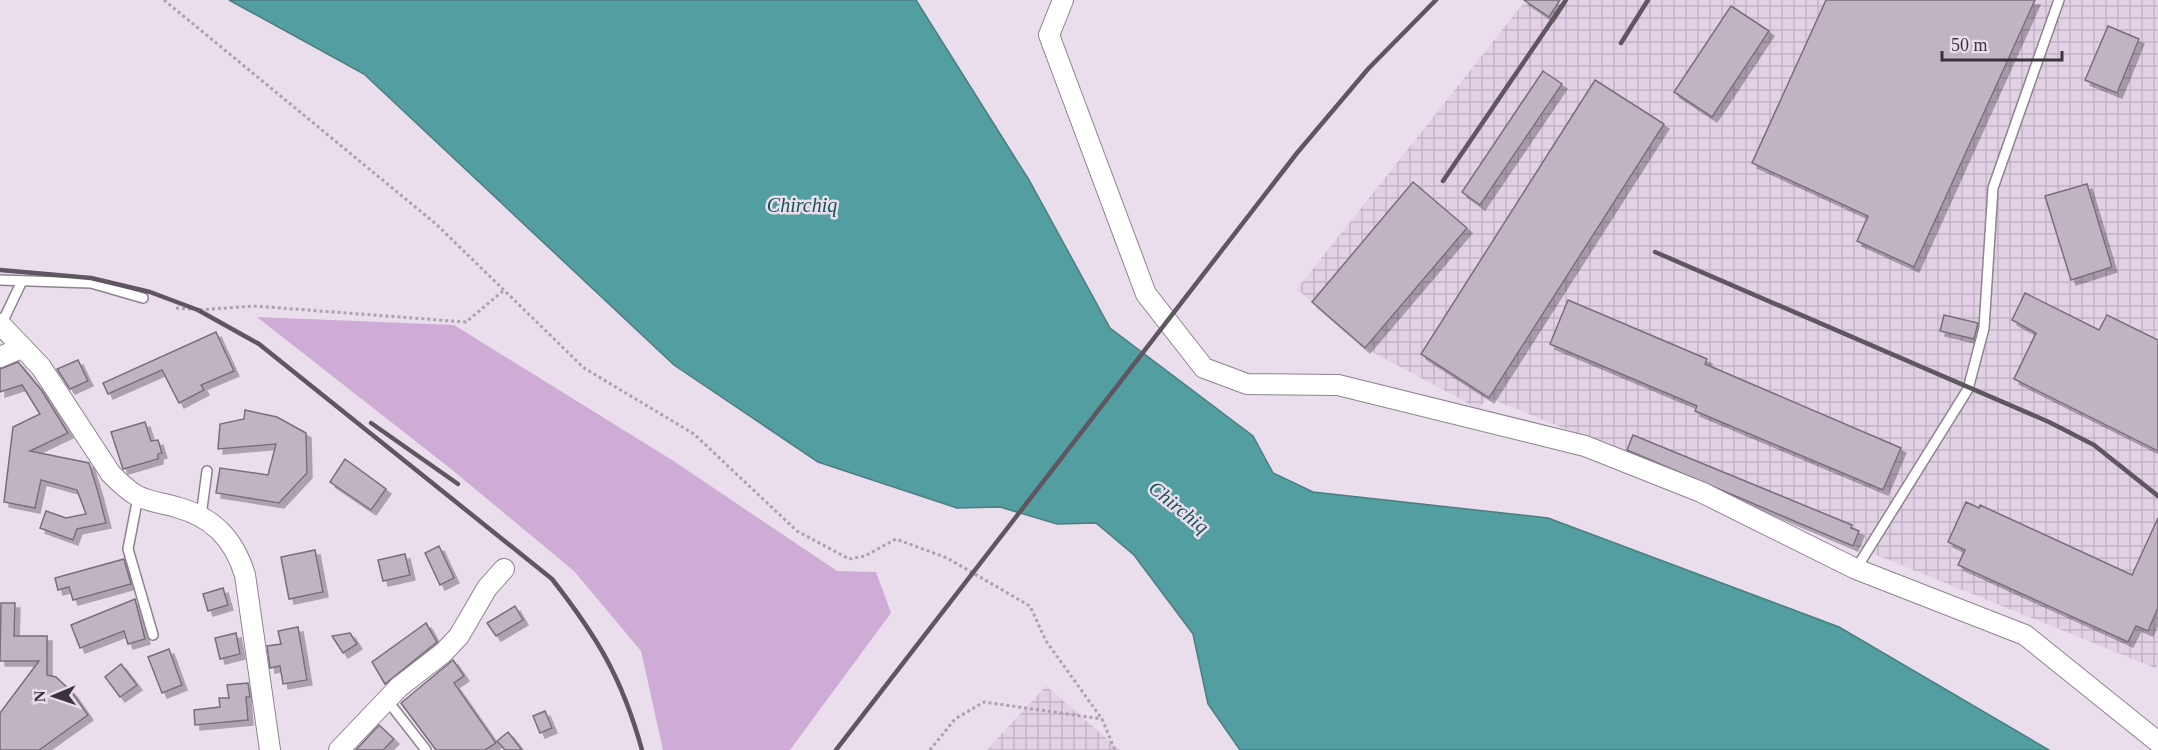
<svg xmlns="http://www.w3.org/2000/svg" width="2158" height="750" font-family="Georgia,serif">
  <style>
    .industrial { fill: url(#industrial-grid) }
    .grass { fill: #cfacd5 }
    .water { fill: #539ea0; stroke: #4b7e81; stroke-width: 1.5 }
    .building { fill: #c0b3c2; stroke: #796e7b; stroke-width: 1.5; filter: url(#shadow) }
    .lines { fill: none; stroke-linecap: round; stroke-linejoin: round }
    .lane-casing { stroke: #8f8391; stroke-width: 12 }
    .street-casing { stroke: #8f8391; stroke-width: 22 }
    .path { stroke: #aca2ae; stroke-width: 3; stroke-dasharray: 3 3; stroke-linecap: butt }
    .lane { stroke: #fff; stroke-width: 9 }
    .street { stroke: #fff; stroke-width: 20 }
    .rail { stroke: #5e575f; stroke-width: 4.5 }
    .labels { text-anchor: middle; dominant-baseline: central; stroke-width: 5; stroke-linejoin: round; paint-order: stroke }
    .water-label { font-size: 20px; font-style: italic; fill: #125456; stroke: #eaddec }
  </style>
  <defs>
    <pattern id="industrial-grid" width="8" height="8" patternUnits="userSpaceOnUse" patternTransform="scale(1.5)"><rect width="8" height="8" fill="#e2d0e5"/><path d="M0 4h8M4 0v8" fill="none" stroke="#c3b3c5"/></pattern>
    <filter id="shadow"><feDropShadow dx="5" dy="5" stdDeviation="0" flood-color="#0004"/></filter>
  </defs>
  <rect width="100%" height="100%" fill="#eaddec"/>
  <g class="industrial">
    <path d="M1526 0H2158V665L2155 668 1487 397 1479 409 1365 348 1297 289Z"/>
    <path d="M1046 686 1120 750H987Z"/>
  </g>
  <path class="grass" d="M257 317 454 325 672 460 837 571 876 572 891 613 790 750H663L641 651 574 571 451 469Z"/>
  <path class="water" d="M229 0H916L1029 180 1110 328 1253 436 1273 473 1313 492 1548 518 1839 627 2049 750H1240L1208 704 1193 634 1134 555 1096 523 1057 524 1000 507 957 508 818 462 674 365 364 74Z"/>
  <g class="building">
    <path d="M1524 0H1560L1549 17Z"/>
    <path d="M1826 0H2035L1914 267 1857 241 1868 216 1752 163Z"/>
    <path d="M1731 6 1769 31 1712 117 1674 92Z"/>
    <path d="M2108 26 2139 39 2117 93 2085 80Z"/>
    <path d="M1543 71 1562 84 1480 205 1462 192Z"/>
    <path d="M1595 80 1664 124 1489 398 1421 354Z"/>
    <path d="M1413 182 1467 228 1365 348 1312 302Z"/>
    <path d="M2087 184 2112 267 2071 280 2045 196Z"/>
    <path d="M2025 293 2099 330 2107 315 2158 340V451L2014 379 2036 333 2012 320Z"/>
    <path d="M1568 300 1707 359 1705 364 1901 448 1883 490 1695 411 1697 406 1550 344Z"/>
    <path d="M1944 315 1978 323 1974 339 1940 331Z"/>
    <path d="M216 332 234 371 201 385 204 390 179 403 162 370 108 394 103 383Z"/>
    <path d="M78 360 88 381 70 389 57 369Z"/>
    <path d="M18 362 42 391 68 433 30 451 89 463 98 492 106 523 77 529 73 540 40 528 46 511 66 518 86 514 77 490 41 480 35 508 4 502 13 427 40 414 22 385 0 392V369Z"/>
    <path d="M245 410 277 417 306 433 307 473 279 503 216 493 220 468 268 475 276 444 218 449 220 424 244 419Z"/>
    <path d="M145 422 151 441 158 440 162 453 158 454V459L123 469 111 432Z"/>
    <path d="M1633 435 1852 525 1851 528 1859 531 1853 546 1627 450Z"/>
    <path d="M345 459 386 489 371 510 330 482Z"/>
    <path d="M1966 502 1979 508 1980 505 2132 575 2158 518V608L2148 631 2136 626 2128 642 1958 565 1965 550 1948 542Z"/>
    <path d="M439 546 454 578 440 585 425 553Z"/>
    <path d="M315 550 323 592 289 599 281 557Z"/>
    <path d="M405 554 410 575 383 581 378 560Z"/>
    <path d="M124 559 131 584 73 600 69 587 58 590 55 578Z"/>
    <path d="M223 588 228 605 208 611 203 594Z"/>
    <path d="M135 599 145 639 128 644 124 631 80 648 71 625Z"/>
    <path d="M1 603H15L14 636H47V675L56 677 72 692 88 715 39 750H0V713L39 661H0Z"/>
    <path d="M515 606 523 620 496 636 487 623Z"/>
    <path d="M426 623 437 642 385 684 372 662Z"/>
    <path d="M298 627 307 680 283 684 280 666 270 668 267 646 281 644 278 631Z"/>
    <path d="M236 633 240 654 220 659 215 638Z"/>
    <path d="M350 633 357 644 343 653 332 636Z"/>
    <path d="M169 649 182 685 162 693 148 657Z"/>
    <path d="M453 660 464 676 454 683 496 743 485 750H436L401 703Z"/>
    <path d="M121 664 137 685 120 697 105 677Z"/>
    <path d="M248 683 250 697H246L248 720 195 725 194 710 220 707 219 698H229L227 685Z"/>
    <path d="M545 711 552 728 540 733 533 716Z"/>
    <path d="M379 725 394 739 383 750H356Z"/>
    <path d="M508 732 522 750H505L497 741Z"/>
  </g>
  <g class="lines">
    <defs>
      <g id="lane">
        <path d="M0 280 91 283 143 298"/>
        <path d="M1 325 22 281"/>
        <path d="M138 497 128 549 153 635"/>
        <path d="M201 516 207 471"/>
        <path d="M1856 569 1968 389 1984 328 1993 188 2059 0"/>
        <path d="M387 700 426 750"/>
      </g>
      <g id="street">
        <path d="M1063 0 1049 35 1146 294 1204 368 1247 384 1338 385 1585 446 1701 492 1856 569 2025 635 2158 742"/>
        <path d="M0 324 41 367 111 474C119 482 127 490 136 495 148 502 164 503 176 507 213 517 234 539 245 575L270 750"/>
        <path d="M0 357 21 348"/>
        <path d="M339 750 399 687 443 653 459 636 487 588 504 569"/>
      </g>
    </defs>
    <use href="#lane" class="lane-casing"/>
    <use href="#street" class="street-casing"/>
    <g class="path">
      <path d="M164 0 436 224 584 368 694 434 797 531 849 559 865 556 896 539 947 558 1030 606 1046 641 1102 719 1115 750"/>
      <path d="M176 308 198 310 254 306 466 322 503 291"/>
      <path d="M930 750 955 719 984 702 1102 719"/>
    </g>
    <use href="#lane" class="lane"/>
    <use href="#street" class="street"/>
    <g class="rail">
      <path d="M1621 43 1648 0"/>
      <path d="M1443 181 1566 0"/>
      <path d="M1655 252 2049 422 2094 445 2158 496"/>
      <path d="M0 270 91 278 150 292 198 310 259 344 552 579C598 638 622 678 642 750"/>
      <path d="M371 423 458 484"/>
      <path d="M836 750 1297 153 1368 69 1436 0"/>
    </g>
  </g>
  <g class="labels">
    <g class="water-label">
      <text x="802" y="205">Chirchiq</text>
      <text transform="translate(1179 507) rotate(39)">Chirchiq</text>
    </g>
  </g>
  <g transform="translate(54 696) rotate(268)" stroke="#eaddec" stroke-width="4.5" paint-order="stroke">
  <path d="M0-4.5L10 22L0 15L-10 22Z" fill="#39343a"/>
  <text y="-9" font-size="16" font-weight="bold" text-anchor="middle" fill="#39343a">N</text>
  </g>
  <path d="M1942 51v9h120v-9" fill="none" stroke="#39343a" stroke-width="3"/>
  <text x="1951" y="51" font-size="18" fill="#39343a" stroke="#eaddec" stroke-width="4.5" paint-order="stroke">50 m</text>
</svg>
